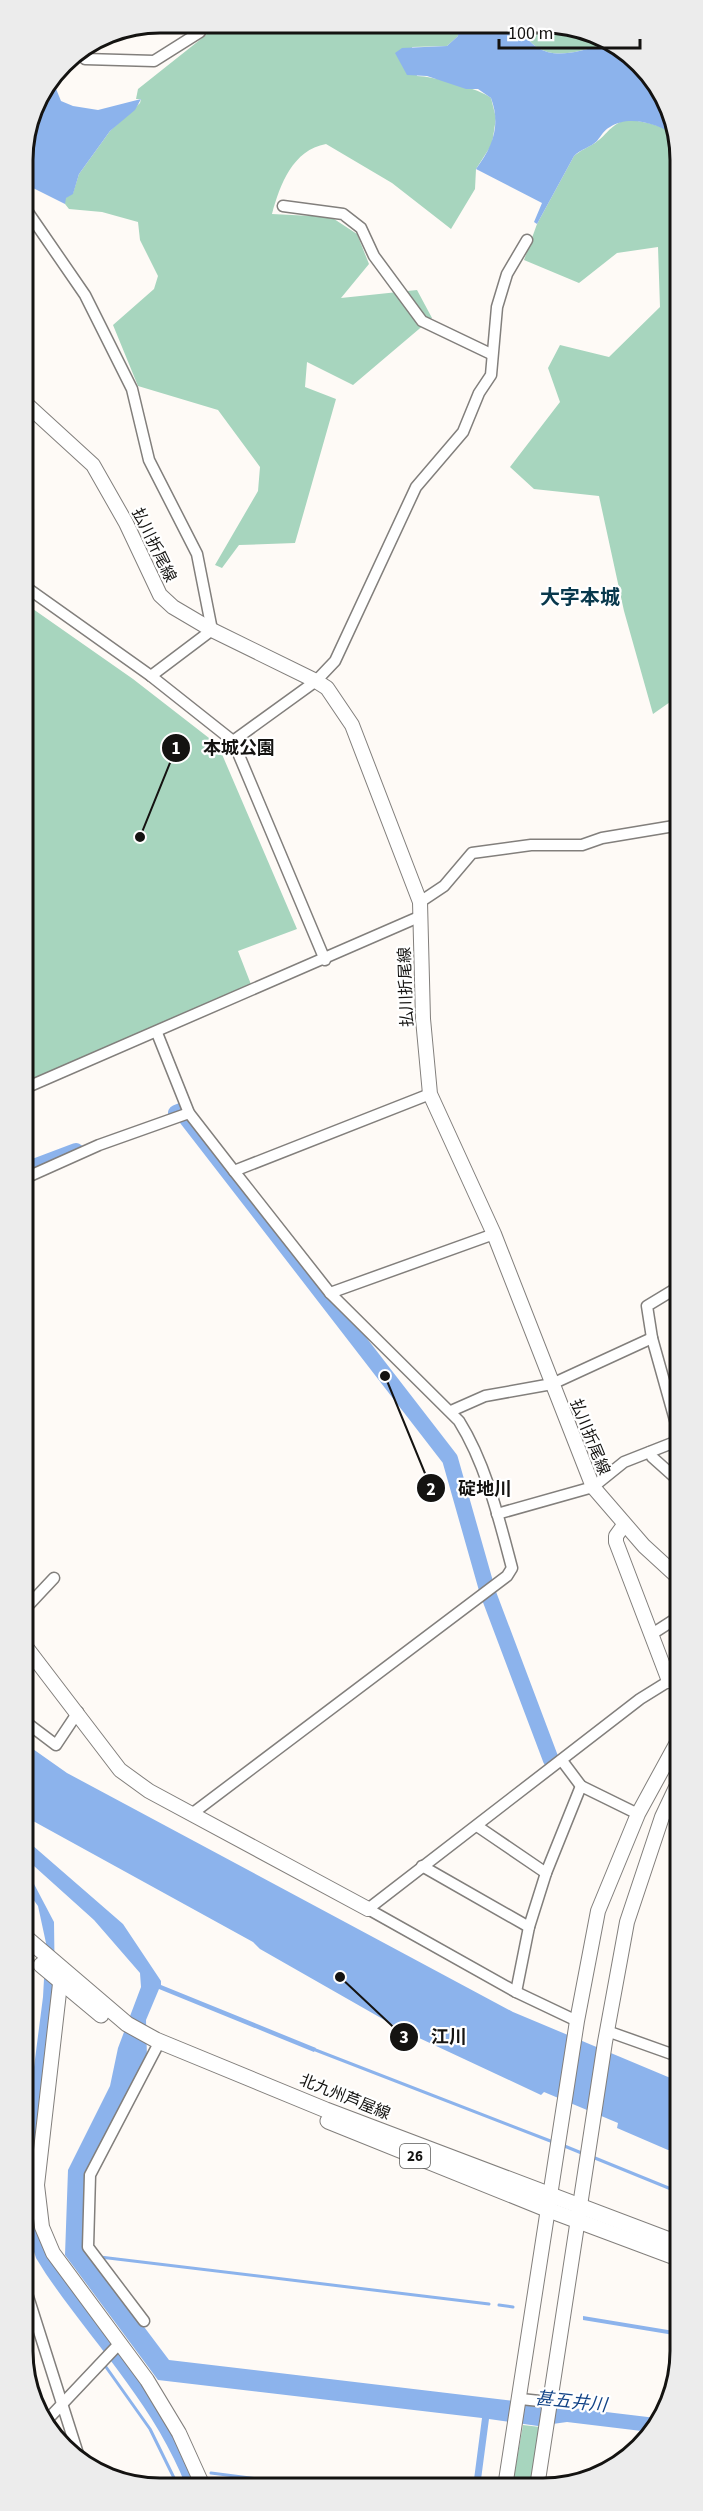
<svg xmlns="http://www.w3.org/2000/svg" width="703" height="2511" font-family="'Source Sans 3','Noto Sans JP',sans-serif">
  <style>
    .green { fill: #a7d5be }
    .water { fill: #8cb3ec }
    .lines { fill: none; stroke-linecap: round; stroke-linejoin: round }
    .stream { stroke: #8cb3ec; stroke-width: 3 }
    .river { stroke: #8cb3ec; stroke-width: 16 }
    .street-casing { stroke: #827f7c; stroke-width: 13 }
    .secondary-casing { stroke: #827f7c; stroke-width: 16 }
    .primary-casing { stroke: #827f7c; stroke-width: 17 }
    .street { stroke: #fff; stroke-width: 10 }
    .secondary { stroke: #fff; stroke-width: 14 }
    .primary { stroke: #fff; stroke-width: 15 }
    .labels { text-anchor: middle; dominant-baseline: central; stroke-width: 4.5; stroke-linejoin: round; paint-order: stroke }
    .shield { fill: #fff; stroke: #5a5a58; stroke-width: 1.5 }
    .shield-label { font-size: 15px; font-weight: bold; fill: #141311 }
    .street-label { font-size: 16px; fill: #141311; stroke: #fff }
    .water-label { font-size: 18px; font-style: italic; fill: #134487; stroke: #fff }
    .quarter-label { font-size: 20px; font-weight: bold; fill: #08384c; stroke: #fff }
    .rim { fill: none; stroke: #141311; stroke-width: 3 }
    .leader { fill: none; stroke: #141311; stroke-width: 2 }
    .callout-dot { fill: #141311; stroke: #fff; stroke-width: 2 }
    .mark-label { font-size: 18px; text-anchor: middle; font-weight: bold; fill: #fff }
    .callout-label { font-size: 18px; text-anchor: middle; font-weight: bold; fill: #141311; stroke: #fff; stroke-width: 4.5; stroke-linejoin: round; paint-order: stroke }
  </style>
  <rect width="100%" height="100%" fill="#fefaf6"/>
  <g class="green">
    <path d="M211 23 459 24 458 36 447 46 412 47 417 76C432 76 481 89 491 98L496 118 492 144 476 169 475 189 451 229 392 183 326 144C293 150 280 184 272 214L331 217 357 234 369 264 341 298 417 290 432 318 353 385 307 362 305 387 336 399 295 543 239 545 222 568 215 565 258 491 260 467 218 410 138 386 113 325 154 289 158 276 140 240 138 222 102 212 69 209 65 204V198L73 193 79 174 110 131 140 103 141 99H136L138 89 206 35Z"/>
    <path d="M518 25H570L603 45C568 54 540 65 518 25Z"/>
    <path d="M626 119C642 122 672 125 679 142L680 695 653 714 624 611 599 496 534 489 510 467 560 402 548 368 560 345 609 357 660 307 658 247 617 253 579 283 524 260 537 224 574 156C581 150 587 148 595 143 608 134 607 128 626 119Z"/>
    <path d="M23 602 133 679 218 745 297 929 238 951 252 987 23 1085Z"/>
    <path d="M523 2425 540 2427 532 2487H512Z"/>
  </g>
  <g class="water">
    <path d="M459 24 518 25C540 65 568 54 603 45L646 69 676 136C659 124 629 114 610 127 604 130 601 136 597 141 591 147 581 149 574 156L537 224 534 222 542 203 476 169C493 147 501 125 491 98L478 89H466L427 76 407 75 395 53 402 48 447 46 458 36Z"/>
    <path d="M52 79 61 101 73 106 98 110 141 99 135 110 110 131 79 174 73 194 66 198 65 204 33 188 23 179V152L33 107Z"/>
    <path d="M23 1742 67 1773 513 2012 680 2082V2150H668L617 2128 618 2123 544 2092 541 2095 402 2030 260 1949 253 1942 24 1816Z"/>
    <path d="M24 1838 123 1924 161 1981V1985L316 2048 314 2052 159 1989 146 2020 147 2058 88 2174 84 2247 169 2360 656 2418 650 2432 567 2422 538 2426 489 2419 480 2487H473L482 2418 158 2380 65 2255 68 2170 110 2086 118 2048 141 1987 140 1973 94 1920 24 1857Z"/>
    <path d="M24 1874 34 1884 54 1922 55 1997 35 2155 52 2261 158 2407 198 2486H186C155 2406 94 2344 46 2274L36 2258 24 2221V2145L43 1997 46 1943 38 1906 24 1887Z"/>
    <path d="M583 2316 680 2332V2336L583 2320Z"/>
  </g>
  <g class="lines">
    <g class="stream">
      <path d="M313 2049 553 2142"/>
      <path d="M562 2145 584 2154"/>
      <path d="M590 2156 671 2189 680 2195"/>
      <path d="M100 2257 489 2304"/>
      <path d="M24 2304 29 2318 24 2326"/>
      <path d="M499 2305 513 2307"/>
      <path d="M106 2367 150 2429 178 2486"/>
      <path d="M211 2473 266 2480"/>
      <path d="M272 2480 322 2486"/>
    </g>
    <g class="river">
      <path d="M176 1113 181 1111 450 1459 488 1593 551 1760"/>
      <path d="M23 1171 76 1151"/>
    </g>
    <defs>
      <g id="street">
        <path d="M85 48V59L154 61 200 32 202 23"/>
        <path d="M23 205 85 295 132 389 149 460 197 554 212 630 151 676"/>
        <path d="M283 206 343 214 361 228 374 256 422 321 491 354"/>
        <path d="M23 585 151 676 233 741 325 960"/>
        <path d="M233 741 316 681 335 661 416 487 463 432 479 393 491 375 497 307 507 274 527 240"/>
        <path d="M420 902 444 886 472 853 531 845H582L602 838 680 825"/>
        <path d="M157 1033 189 1113 234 1171 330 1293 459 1421C486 1464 499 1519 512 1568L507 1576 193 1813"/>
        <path d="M23 1089 421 916"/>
        <path d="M234 1171 430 1094"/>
        <path d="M23 1179 99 1145 189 1113"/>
        <path d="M680 1286 647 1306 652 1338 680 1438"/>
        <path d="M330 1293 494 1234"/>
        <path d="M451 1411 485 1396 552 1384 652 1338"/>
        <path d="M650 1452 652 1457 680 1482"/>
        <path d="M497 1514 593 1487 624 1462 680 1440"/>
        <path d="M23 1611 54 1578"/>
        <path d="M652 1634 680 1616"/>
        <path d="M23 1720 56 1745 78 1712"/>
        <path d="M563 1762 581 1786"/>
        <path d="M477 1826 546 1873"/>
        <path d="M422 1866 529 1927"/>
        <path d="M516 1992 529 1927 546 1873 581 1786 638 1814"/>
        <path d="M577 2021 516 1992 368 1909 640 1699 669 1681"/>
        <path d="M607 2031 680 2057"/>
        <path d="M24 2284 79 2457"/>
        <path d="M144 2321 88 2247 90 2175 160 2041"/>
        <path d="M521 2399 549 2402"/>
        <path d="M48 2419 118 2345"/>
      </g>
      <g id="secondary">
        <path d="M23 401 93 465 126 523 160 595 173 607 212 630 316 681 327 688 352 725 420 902 423 1019 430 1094 494 1234 593 1487 644 1546 680 1579"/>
        <path d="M624 1525 616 1536V1542L669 1681"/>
        <path d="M23 1643 120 1770 149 1791 368 1909"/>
        <path d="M61 1975 37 2185 42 2227 53 2253 147 2380 179 2433 203 2486"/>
        <path d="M505 2487 577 2021 598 1911 638 1814 680 1737"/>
        <path d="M537 2487 605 2042 627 1922 662 1817 680 1779"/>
      </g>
      <g id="primary">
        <path d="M24 1936 127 2024 156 2040 326 2110 680 2244"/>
        <path d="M41 1965 101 2015"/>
        <path d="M328 2121 549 2210 680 2259"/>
      </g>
    </defs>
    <use href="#street" class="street-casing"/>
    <use href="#secondary" class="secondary-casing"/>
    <use href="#primary" class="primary-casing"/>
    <use href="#street" class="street"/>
    <use href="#secondary" class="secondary"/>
    <use href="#primary" class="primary"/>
  </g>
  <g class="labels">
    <rect class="shield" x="400" y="2144" width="30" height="24" rx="4.5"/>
    <g class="shield-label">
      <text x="415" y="2156">26</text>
    </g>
    <g class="street-label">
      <text transform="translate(154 545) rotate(64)">払川折尾線</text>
      <text transform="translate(406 987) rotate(-92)">払川折尾線</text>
      <text transform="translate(590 1437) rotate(68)">払川折尾線</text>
      <text transform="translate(345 2097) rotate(22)">北九州芦屋線</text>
    </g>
    <g class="water-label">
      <text transform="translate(571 2402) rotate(6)">甚五井川</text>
    </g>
    <g class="quarter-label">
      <text x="580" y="598">大字本城</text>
    </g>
  </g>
  <path d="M0 0H703V2511H0ZM160 33H543A127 127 0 0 1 670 160V2351A127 127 0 0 1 543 2478H160A127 127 0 0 1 33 2351V160A127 127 0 0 1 160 33Z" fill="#ececec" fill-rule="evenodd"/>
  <path class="rim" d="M160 33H543A127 127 0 0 1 670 160V2351A127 127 0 0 1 543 2478H160A127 127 0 0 1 33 2351V160A127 127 0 0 1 160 33Z"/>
  <path class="leader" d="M140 837L176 748M385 1376L431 1488M340 1977L404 2037"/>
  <g class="callout-dot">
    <circle cx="140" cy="837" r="6"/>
    <circle cx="385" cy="1376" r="6"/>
    <circle cx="340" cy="1977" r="6"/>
    <circle cx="176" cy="748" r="15"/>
    <circle cx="431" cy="1488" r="15"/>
    <circle cx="404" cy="2037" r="15"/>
  </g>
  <g class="mark-label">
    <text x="176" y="754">1</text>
    <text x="431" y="1495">2</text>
    <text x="404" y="2043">3</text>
  </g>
  <g class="callout-label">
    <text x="239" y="754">本城公園</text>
    <text x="485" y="1495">碇地川</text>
    <text x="449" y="2043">江川</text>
  </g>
  <path d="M499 39v9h141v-9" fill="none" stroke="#141311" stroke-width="3"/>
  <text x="508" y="39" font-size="18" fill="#141311" stroke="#ffffff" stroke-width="4.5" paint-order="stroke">100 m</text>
</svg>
